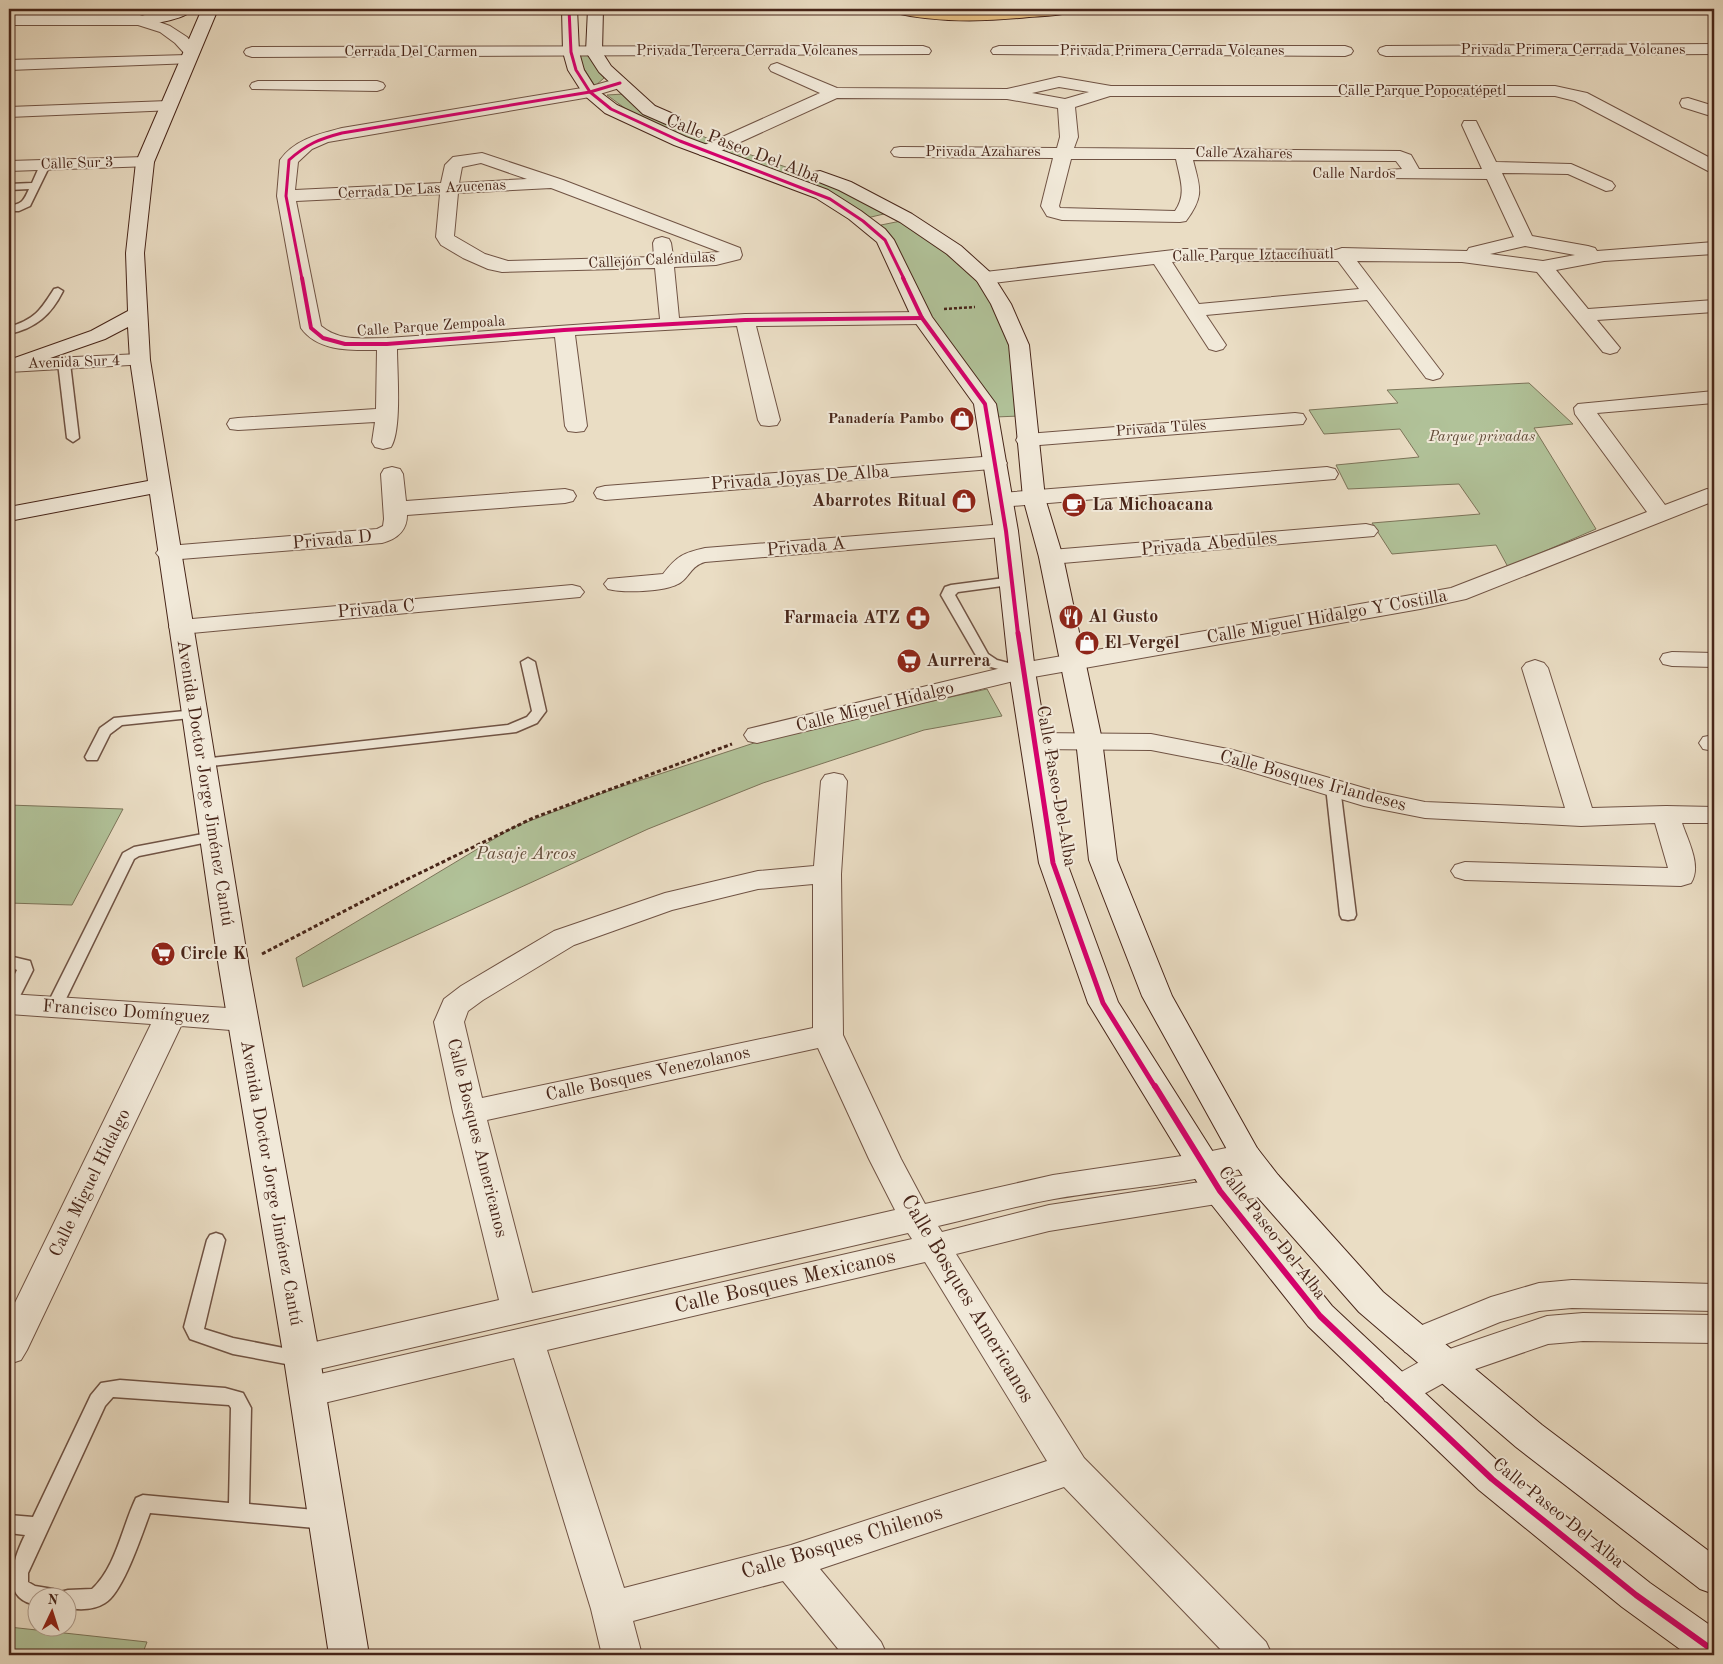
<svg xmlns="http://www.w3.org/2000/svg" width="1723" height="1664" font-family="'Old Standard TT',serif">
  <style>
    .green { fill: #b1c299; stroke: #7c7459 }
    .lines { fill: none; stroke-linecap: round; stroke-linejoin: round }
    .lane-casing { stroke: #705344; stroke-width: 3 }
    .street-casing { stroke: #705344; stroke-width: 2 }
    .secondary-casing { stroke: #472519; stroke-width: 2 }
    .highway-casing { stroke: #472519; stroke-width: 2 }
    .path-far1 { stroke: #472519; stroke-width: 2.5; stroke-dasharray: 3 2; stroke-linecap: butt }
    .path { stroke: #472519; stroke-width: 3; stroke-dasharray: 4 2.5; stroke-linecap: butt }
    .lane { fill: #f1e9d9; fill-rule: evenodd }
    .street { fill: #f1e9d9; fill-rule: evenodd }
    .secondary { fill: #f1e9d9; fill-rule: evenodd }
    .highway { fill: #e5be82; fill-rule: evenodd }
    .cycleway-far3-casing { stroke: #f1e9d9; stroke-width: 5 }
    .cycleway-far2-casing { stroke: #f1e9d9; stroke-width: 6 }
    .cycleway-far1-casing { stroke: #f1e9d9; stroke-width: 8 }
    .cycleway-casing { stroke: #f1e9d9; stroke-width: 9 }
    .cycleway-far3 { stroke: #d6006c; stroke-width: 3 }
    .cycleway-far2 { stroke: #d6006c; stroke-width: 4 }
    .cycleway-far1 { stroke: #d6006c; stroke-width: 5 }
    .cycleway { stroke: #d6006c; stroke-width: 6 }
    .labels { text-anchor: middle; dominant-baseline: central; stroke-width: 4; stroke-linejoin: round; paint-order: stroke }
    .far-street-label { font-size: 15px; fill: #472519; stroke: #f1e9d9 }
    .far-poi-label { font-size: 15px; font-weight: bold; fill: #472519; stroke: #f1e9d9; text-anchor: end }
    .far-park-label { font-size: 15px; font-style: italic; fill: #624c39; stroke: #f1e9d9 }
    .street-label { font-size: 18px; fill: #472519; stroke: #f1e9d9 }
    .poi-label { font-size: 18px; font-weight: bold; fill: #472519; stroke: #f1e9d9; text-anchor: start }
    .park-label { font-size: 18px; font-style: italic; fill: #624c39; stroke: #f1e9d9 }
    .near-street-label { font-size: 21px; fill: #472519; stroke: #f1e9d9 }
  </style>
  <rect width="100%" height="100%" fill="#eaddc4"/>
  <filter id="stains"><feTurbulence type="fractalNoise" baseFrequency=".004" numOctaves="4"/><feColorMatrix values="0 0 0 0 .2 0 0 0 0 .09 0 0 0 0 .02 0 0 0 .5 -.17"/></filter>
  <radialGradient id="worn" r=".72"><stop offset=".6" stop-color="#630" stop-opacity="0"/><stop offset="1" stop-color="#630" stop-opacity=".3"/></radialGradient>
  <g class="green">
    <path d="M589 55 604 78 595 86 576 56Z"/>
    <path d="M624 94 641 107 715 142 703 146 630 112 607 95Z"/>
    <path d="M728 147 832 183 888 213 867 218 718 151Z"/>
    <path d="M901 221 953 253 996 301 1017 345 1020 416 995 417 934 325 913 282 881 225Z"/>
    <path d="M1529 383 1573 424 1534 428 1596 529 1508 567 1496 545 1392 554 1372 523 1480 514 1459 484 1348 489 1336 465 1419 457 1400 429 1324 434 1309 410 1398 403 1387 390Z"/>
    <path d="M987 689 1002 716 924 730 763 783 648 829 303 987 296 958 514 827 611 790 754 743 805 729Z"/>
    <path d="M9 805 123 809 72 905 9 903Z"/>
    <path d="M9 1627 147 1642 142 1655H9Z"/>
  </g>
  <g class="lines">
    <defs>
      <g id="lane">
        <path d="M45 162 50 165 30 206 19 211H9V205C22 205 24 200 29 189L9 190V184L32 183 40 165Z"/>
        <path d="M58 288 63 291C51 315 36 328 9 334V327C35 319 40 311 54 289Z"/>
        <path d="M64 360 70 363 79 438 73 442 67 438 58 363Z"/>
        <path d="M1012 577 1017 578 1018 581 1017 584 958 592 955 595 988 654 997 660 1027 668 1029 671 1022 675 987 666 978 659 941 595 945 587 951 585Z"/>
        <path d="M528 658 535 662 546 711 537 723 516 732 202 767 197 766 195 763 197 760 202 759 508 725 527 717 532 711 521 662Z"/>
        <path d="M195 710 200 711 202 714 200 717 122 725 110 734 97 760H87L85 757 100 728 114 718Z"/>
        <path d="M1333 783 1338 784 1340 787 1356 915 1354 919 1348 920 1342 919 1340 915 1326 787 1328 784Z"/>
        <path d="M213 832 218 834 221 837 218 840 139 856 134 859 62 1007 60 1011 54 1013 48 1011 46 1007 123 853 134 847Z"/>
        <path d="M9 956 30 961 33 970 15 1006 9 1008V986L17 970 9 966Z"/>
        <path d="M216 1233 222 1235 225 1240 204 1329 233 1338 309 1353 312 1359 309 1365 302 1367 233 1354 190 1339 184 1327 207 1240 210 1235Z"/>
        <path d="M120 1380 225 1388 243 1393 251 1408 249 1504 326 1511 333 1514 336 1520 333 1526 326 1529 150 1513C142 1534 123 1593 105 1603 94 1610 80 1610 68 1608V1596H59L60 1592 68 1590 92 1589C116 1567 122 1527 136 1498L143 1495 229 1503 231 1408 229 1405 113 1397 105 1406 28 1573V1582L35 1586 53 1589 55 1596H38V1605C0 1601 12 1561 25 1535L9 1533V1515L33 1517 91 1395 101 1383Z"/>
      </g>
      <g id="street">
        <path d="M9 15H140L170 26 187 37 199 51 197 54H185L175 43 160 32 138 25H9Z"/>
        <path d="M1714 44V54L1386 56 1380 54 1378 51 1380 48 1386 46Z"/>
        <path d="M923 46 929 48 931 51 929 54 252 57 246 55 244 52 246 49 252 47Z"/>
        <path d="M999 46H1345L1351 48 1353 51 1351 54 1345 56 993 54 991 51 993 48Z"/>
        <path d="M187 55 193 57 195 60 193 63 9 70V60Z"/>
        <path d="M777 63 837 88 1007 89 1059 77 1111 86H1555L1587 93 1714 160V172L1708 171 1575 101 1555 96H1110L1075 107 1078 137 1074 148 1400 151 1411 155 1419 169H1482L1462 125 1464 121H1476L1496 162 1571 164 1612 182 1615 186 1612 190 1606 191 1568 174 1502 173 1532 236 1588 246 1595 248 1597 251 1714 242V254L1604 261 1556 270 1588 309 1714 300V312L1597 320 1620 348 1617 352 1610 354 1603 352 1537 272 1462 262 1357 261 1440 370 1443 374 1440 378 1433 380 1426 378 1367 300 1206 315 1226 345 1223 349 1216 351 1209 349 1154 264 985 284 978 282 975 278 978 274 985 272 1182 249 1336 250 1342 248 1467 251 1469 248 1514 237 1487 179 1388 178 1385 174 1388 170 1402 169 1396 161 1193 160C1200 188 1205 195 1186 221L1180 222 1062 220 1047 216 1041 206 1053 158 900 157 894 156 891 152 894 148 900 147 1057 148 1060 137 1058 108 1007 99 837 98 712 155 706 156 700 155 697 151 700 147 820 93 771 71 769 68 771 65ZM1059 87 1089 92 1065 99 1032 93ZM1071 159H1176C1180 179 1187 194 1175 211L1060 208 1059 206ZM1525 246 1575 255 1543 261 1490 254ZM1182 261H1338L1359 289 1199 304 1172 262Z"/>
        <path d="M620 78 626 80 628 83 626 86 590 97 328 142 312 149 298 162 295 190 441 183 445 165 453 157 482 153 563 180 740 248 742 255 740 259 716 265 674 267 679 318 745 314 922 312 929 314 932 318 929 322 922 324 756 326 780 420 777 425 769 426 761 425 758 420 737 326 575 335 587 426 584 431 576 432 568 431 565 426 555 337 397 349C397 371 402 430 391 447L383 449 375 447 372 442 375 422 238 430 230 429 227 424 230 419 238 418 376 409 377 350C351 350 318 352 301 328L277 196 280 160C295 139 319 134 342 128L588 87ZM481 163 527 179 459 183 462 167ZM551 188 720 252 673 256 671 243 669 239 662 237 655 239 653 243 654 257 508 261 485 254 454 236 458 193ZM440 194 436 237 441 245 463 258 488 269 502 272 655 268 660 319 387 338C363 338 340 342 321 326L296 201Z"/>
        <path d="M258 81H377L383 83 385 86 383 89 377 91 252 89 250 86 252 83Z"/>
        <path d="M1688 98 1714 106V117L1682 107 1680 103 1682 99Z"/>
        <path d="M168 101 174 102 176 106 174 110 9 117V107Z"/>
        <path d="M145 157 151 158 154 162 151 166 9 171V161Z"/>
        <path d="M140 354 147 356 150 360 147 364 9 372V360Z"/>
        <path d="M1714 391V403L1597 413 1665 505 1707 489 1714 491V501L1466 599 1420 609 1022 679 757 743 748 741 744 735 748 729 1022 663 1451 588 1647 512 1575 414 1574 408 1578 404Z"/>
        <path d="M1295 413 1303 414 1306 419 1303 424 1027 446 1019 445 1016 440 1019 435 1027 434Z"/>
        <path d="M996 456 1004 458 1007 463 1004 468 605 500 597 498 594 493 597 488 605 486Z"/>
        <path d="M392 467 400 469 403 474 406 501 565 489 573 491 576 496 573 501 565 503 407 515C407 531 397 539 382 543L168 560 160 558 156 553 160 548 168 546 377 529 383 526 384 519 381 474 384 469Z"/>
        <path d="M1327 467 1335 469 1338 474 1335 479 1001 507 993 505 990 500 993 495 1001 493Z"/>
        <path d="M1006 524 1014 526 1018 531 1014 536 705 562C690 566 689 579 678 584 664 592 623 593 608 589L604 584 608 579 663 574C677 556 683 553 705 548Z"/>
        <path d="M1366 524 1374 526 1378 531 1374 536 1051 564 1043 562 1039 557 1043 552 1051 550Z"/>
        <path d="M572 585 580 587 584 592 580 597 181 634 172 632 169 627 172 622 181 620Z"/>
        <path d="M1672 652 1714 653V667L1672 666 1663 664 1660 659 1663 654Z"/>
        <path d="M1535 660 1544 663 1548 668 1592 808 1666 806 1714 807V823H1682C1688 841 1702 866 1691 883L1681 886 1465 880 1455 877 1451 871 1455 865 1465 862 1668 868 1655 823 1581 826 1425 818 1364 806 1228 765 1151 750 1033 749 1024 747 1020 741 1024 735 1033 733 1151 734 1233 750 1378 792 1425 802 1565 808 1522 668 1526 663Z"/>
        <path d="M1714 735V751L1703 749 1699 743 1703 737Z"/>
        <path d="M834 773 843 775 847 781 841 874 843 1035 901 1159 925 1204 1053 1175 1202 1153 1246 1144 1257 1148 1262 1156 1257 1164C1192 1185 1121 1187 1054 1199 1015 1206 977 1217 938 1226L942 1232 1049 1205 1266 1172 1278 1175 1282 1184 1278 1193 1266 1196 1049 1231 956 1254 1084 1458 1266 1642 1272 1655H1226L1064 1487 820 1569 881 1642 887 1655H843L783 1581 633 1621 642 1655H602L591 1609 514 1358 307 1407 294 1402 289 1392 294 1382 307 1377 912 1239 908 1233 302 1373 289 1369 284 1359 289 1349 302 1345 499 1300 453 1112 434 1022 444 999 461 986 554 931 665 893 758 871 814 866 821 781 825 775ZM813 884V1028L482 1098 464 1022 468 1011 483 1000 574 945 672 910 758 889ZM818 1048 869 1159 895 1210 532 1293 487 1120ZM925 1262 1047 1461 791 1545 624 1588 547 1350Z"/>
        <path d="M9 994 243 1009 254 1013 258 1020 254 1027 243 1031 181 1026 27 1350 21 1360 9 1364V1315L151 1024 9 1014Z"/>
        <path d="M1572 1280 1714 1284V1311L1572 1308 1539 1311 1500 1322 1417 1356 1405 1352 1399 1342 1405 1332 1491 1297 1539 1283Z"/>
        <path d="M1583 1313 1714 1315V1343L1583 1341 1548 1344 1458 1375 1411 1401 1398 1406 1385 1401 1380 1391 1385 1381 1432 1355 1547 1316Z"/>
      </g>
      <g id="secondary">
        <path d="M174 9H193C185 20 147 26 135 23L132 20 135 17Z"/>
        <path d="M202 9H218L154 162 144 253 150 360 249 968 320 1359 369 1655H329L284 1359 219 968 150 494 9 521V507L148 481 130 360 128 327 105 339 10 372 9 360 91 331 128 311 126 253 136 162Z"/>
        <path d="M562 9H577L579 52 584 70 596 89 617 105 686 137 828 190 861 211 885 229 894 240 932 317 996 404 1018 531 1035 671 1067 863 1118 1002 1232 1182 1332 1306 1505 1468 1650 1583 1714 1628V1655H1688L1622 1607 1479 1490 1308 1326 1208 1200 1088 1003 1039 863 1009 671 994 531 974 404 912 318 877 242 849 219 816 198 674 145 605 113 584 95 568 70 563 52Z"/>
        <path d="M588 9H603L602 52 611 66 655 106 678 116 680 120 678 124H666L643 114 599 72 586 52Z"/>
        <path d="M820 171 851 182 912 214 961 246 992 274 1011 304 1029 345 1045 498 1063 557 1102 740 1117 860 1172 996 1257 1148 1278 1175 1383 1292 1542 1425 1714 1555V1594L1700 1589 1516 1447 1359 1312 1254 1193 1235 1164 1142 996 1089 860 1076 740 1039 557 1023 498 1009 345 991 304 977 281 947 254 900 222 839 190 814 180 811 176 814 172Z"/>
      </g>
      <path id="highway" d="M888 9 960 12 1074 9 1071 12C1058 16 1043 16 1029 17 983 22 936 23 891 12Z"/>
    </defs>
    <use href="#lane" class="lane-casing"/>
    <use href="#street" class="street-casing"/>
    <use href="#secondary" class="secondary-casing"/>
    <use href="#highway" class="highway-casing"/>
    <path class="path-far1" d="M944 309 975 307"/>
    <path class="path" d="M262 954 379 893 533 818 732 744"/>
    <use href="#lane" class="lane"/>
    <use href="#street" class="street"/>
    <use href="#secondary" class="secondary"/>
    <use href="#highway" class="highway"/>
    <defs>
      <g id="cycleway-far3">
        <path d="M569 9 571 52 576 70 590 92 611 109 680 141 830 199 863 221 885 240 904 279"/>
        <path d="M302 279 286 196 289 160C307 144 319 139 342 133L590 92 620 83"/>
      </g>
      <g id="cycleway-far2">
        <path d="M302 278 311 328 323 338 345 344H387L564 330 745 320 922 318"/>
        <path d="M903 278 922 318 985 404 1006 531 1018 634"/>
      </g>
      <path id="cycleway-far1" d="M1018 633 1053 863 1103 1003 1155 1087"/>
      <path id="cycleway" d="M1155 1086 1220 1191 1320 1316 1492 1479 1636 1595 1714 1651"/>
    </defs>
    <use href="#cycleway-far3" class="cycleway-far3-casing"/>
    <use href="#cycleway-far2" class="cycleway-far2-casing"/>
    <use href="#cycleway-far1" class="cycleway-far1-casing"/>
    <use href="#cycleway" class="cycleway-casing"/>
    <use href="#cycleway-far3" class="cycleway-far3"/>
    <use href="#cycleway-far2" class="cycleway-far2"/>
    <use href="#cycleway-far1" class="cycleway-far1"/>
    <use href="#cycleway" class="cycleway"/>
  </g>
  <defs>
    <symbol id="shop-disc" viewBox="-11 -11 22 22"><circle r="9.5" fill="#8f2418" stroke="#f1e9d9"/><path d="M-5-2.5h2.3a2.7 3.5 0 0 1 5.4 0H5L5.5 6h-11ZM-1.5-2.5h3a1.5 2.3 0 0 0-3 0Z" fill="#fff"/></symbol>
    <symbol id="cafe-disc" viewBox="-11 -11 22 22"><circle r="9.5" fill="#8f2418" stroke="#f1e9d9"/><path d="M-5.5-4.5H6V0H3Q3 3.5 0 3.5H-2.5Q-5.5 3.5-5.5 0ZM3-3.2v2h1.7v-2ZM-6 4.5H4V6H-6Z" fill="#fff"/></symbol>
    <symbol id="restaurant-disc" viewBox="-11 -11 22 22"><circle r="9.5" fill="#8f2418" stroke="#f1e9d9"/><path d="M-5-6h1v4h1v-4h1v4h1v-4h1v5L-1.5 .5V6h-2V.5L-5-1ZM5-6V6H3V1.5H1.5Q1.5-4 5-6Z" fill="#fff"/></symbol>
    <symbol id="pharmacy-disc" viewBox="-11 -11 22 22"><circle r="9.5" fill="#8f2418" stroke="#f1e9d9"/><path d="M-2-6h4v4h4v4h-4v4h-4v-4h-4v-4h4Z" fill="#fff"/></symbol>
    <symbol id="supermarket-disc" viewBox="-11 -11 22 22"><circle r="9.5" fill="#8f2418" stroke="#f1e9d9"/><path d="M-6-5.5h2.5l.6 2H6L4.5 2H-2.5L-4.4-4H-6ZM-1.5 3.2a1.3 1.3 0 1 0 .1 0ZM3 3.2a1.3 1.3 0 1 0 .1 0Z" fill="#fff"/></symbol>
  </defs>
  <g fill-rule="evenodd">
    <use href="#shop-disc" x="948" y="405" width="28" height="28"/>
    <use href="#shop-disc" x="950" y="487" width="28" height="28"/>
    <use href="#cafe-disc" x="1060" y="491" width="28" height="28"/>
    <use href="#restaurant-disc" x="1057" y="603" width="28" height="28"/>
    <use href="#pharmacy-disc" x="904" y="604" width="28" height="28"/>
    <use href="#shop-disc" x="1073" y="629" width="28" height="28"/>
    <use href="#supermarket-disc" x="895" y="647" width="28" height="28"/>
    <use href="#supermarket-disc" x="149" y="940" width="28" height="28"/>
  </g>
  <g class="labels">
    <g class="far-street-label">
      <text x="1573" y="50">Privada Primera Cerrada Volcanes</text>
      <text x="747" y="51">Privada Tercera Cerrada Volcanes</text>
      <text x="1172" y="51">Privada Primera Cerrada Volcanes</text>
      <text x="411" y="52">Cerrada Del Carmen</text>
      <text x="1422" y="91">Calle Parque Popocatépetl</text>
      <text x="983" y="152">Privada Azahares</text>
      <text transform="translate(1244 154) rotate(1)">Calle Azahares</text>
      <text transform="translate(77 164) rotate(-2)">Calle Sur 3</text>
      <text x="1354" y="174">Calle Nardos</text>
      <text transform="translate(422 190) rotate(-3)">Cerrada De Las Azucenas</text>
      <text transform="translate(1253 256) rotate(-1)">Calle Parque Iztaccíhuatl</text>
      <text transform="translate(652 261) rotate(-3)">Callejón Caléndulas</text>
      <text transform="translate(431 327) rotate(-4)">Calle Parque Zempoala</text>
      <text transform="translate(74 363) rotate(-2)">Avenida Sur 4</text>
      <text transform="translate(1161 429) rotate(-4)">Privada Tules</text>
    </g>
    <g class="far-poi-label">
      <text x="944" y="419">Panadería Pambo</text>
    </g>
    <g class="far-park-label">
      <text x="1482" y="437">Parque privadas</text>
    </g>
    <g class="street-label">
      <text transform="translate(743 149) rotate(21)">Calle Paseo Del Alba</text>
      <text transform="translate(800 478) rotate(-4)">Privada Joyas De Alba</text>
      <text transform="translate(332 540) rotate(-5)">Privada D</text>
      <text transform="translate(1209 544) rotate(-5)">Privada Abedules</text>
      <text transform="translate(806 547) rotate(-5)">Privada A</text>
      <text transform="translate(376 609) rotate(-5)">Privada C</text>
      <text transform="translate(1327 617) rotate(-10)">Calle Miguel Hidalgo Y Costilla</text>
      <text transform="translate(875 707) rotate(-14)">Calle Miguel Hidalgo</text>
      <text transform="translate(1313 781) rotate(15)">Calle Bosques Irlandeses</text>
      <text transform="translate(205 783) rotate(81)">Avenida Doctor Jorge Jiménez Cantú</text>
      <text transform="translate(1056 786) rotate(80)">Calle Paseo Del Alba</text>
      <text transform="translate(126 1012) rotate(4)">Francisco Domínguez</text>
      <text transform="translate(648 1074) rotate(-12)">Calle Bosques Venezolanos</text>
      <text transform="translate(477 1138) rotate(76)">Calle Bosques Americanos</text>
      <text transform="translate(90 1183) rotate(-64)">Calle Miguel Hidalgo</text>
      <text transform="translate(271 1183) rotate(80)">Avenida Doctor Jorge Jiménez Cantú</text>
      <text transform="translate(1272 1233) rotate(52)">Calle Paseo Del Alba</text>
      <text transform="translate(1558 1513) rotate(39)">Calle Paseo Del Alba</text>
    </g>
    <g class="poi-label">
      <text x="946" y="501" text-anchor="end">Abarrotes Ritual</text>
      <text x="1092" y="505">La Michoacana</text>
      <text x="1088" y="617">Al Gusto</text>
      <text x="900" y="618" text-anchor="end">Farmacia ATZ</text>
      <text x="1104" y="643">El Vergel</text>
      <text x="926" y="661">Aurrera</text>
      <text x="180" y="954">Circle K</text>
    </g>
    <g class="park-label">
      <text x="526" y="854">Pasaje Arcos</text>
    </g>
    <g class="near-street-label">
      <text transform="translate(785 1282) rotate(-13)">Calle Bosques Mexicanos</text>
      <text transform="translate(967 1299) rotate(59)">Calle Bosques Americanos</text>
      <text transform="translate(842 1543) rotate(-17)">Calle Bosques Chilenos</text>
    </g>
  </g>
  <rect width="1723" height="1664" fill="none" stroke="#eaddc4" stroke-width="30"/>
  <rect x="10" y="10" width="1703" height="1644" fill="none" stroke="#472519" stroke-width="2.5"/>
  <rect x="15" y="15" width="1693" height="1634" fill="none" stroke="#472519"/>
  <g transform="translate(52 1612) rotate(4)"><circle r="24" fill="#f1e9d9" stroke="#ad9b8c"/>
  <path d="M0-4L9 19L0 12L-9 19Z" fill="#8f2418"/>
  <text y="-8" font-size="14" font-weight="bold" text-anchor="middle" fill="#472519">N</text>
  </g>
  <rect width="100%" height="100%" filter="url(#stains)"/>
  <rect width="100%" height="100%" fill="url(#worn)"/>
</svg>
